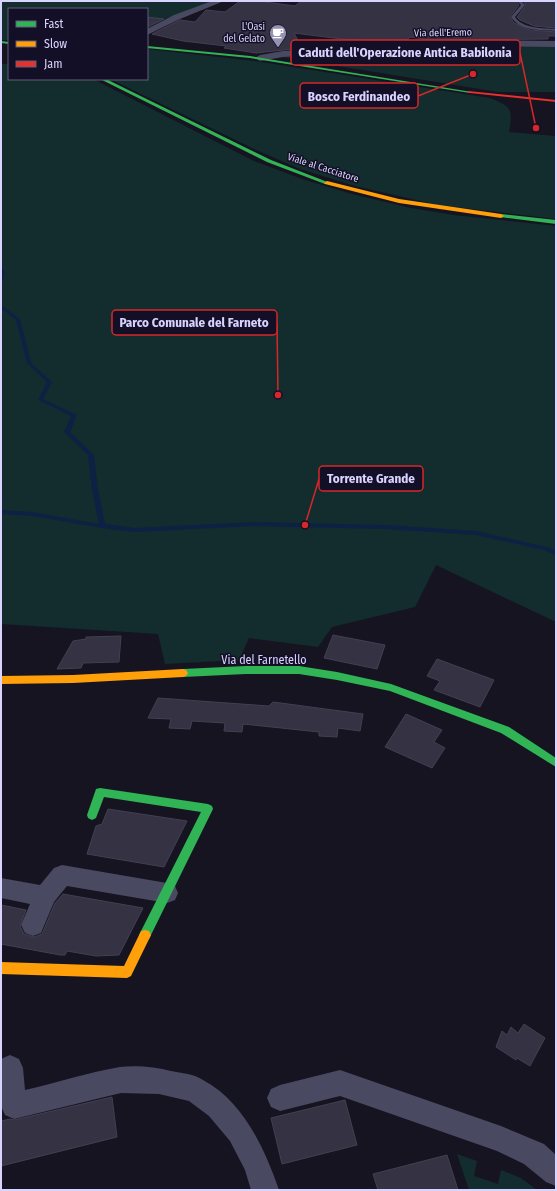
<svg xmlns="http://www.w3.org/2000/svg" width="557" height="1191" font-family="'Fira Sans Condensed',sans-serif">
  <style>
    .green { fill: #132c2d }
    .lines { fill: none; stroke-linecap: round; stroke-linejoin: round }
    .stream { fill: #0d2144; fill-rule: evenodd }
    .building { fill: #343243; stroke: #433f54 }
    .lane { fill: #4a4962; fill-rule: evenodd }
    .street { fill: #4a4962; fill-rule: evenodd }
    .fast { fill: #30b455; fill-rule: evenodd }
    .slow { fill: #ff9f0a; fill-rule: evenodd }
    .jam { fill: #e5322d; fill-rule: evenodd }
    .labels { text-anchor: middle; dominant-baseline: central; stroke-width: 3; stroke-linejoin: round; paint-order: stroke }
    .far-poi-label { font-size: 10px; fill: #d9d4ff; stroke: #130f26; text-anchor: end }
    .far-street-label { font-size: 10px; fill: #d9d4ff; stroke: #130f26 }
    .street-label { font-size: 12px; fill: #d9d4ff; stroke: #130f26 }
    .leader { fill: none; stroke: #d62828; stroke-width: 1.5 }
    .callout-dot { fill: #d62828; stroke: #130f26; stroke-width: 1.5 }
    .callout { fill: #130f26; stroke: #d62828; stroke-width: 1.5 }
    .callout-label { font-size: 13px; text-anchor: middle; font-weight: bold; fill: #d9d4ff }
  </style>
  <rect width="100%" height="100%" fill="#161421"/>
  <g class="green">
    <path d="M1 1H215L165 19 147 29V9H9V40H1Z"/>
    <path d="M448 45 556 47V92H498L282 57Z"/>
    <path d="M147 49 255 61 490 98C512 107 513 109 509 132L556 136V219L438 205 355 186 300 169 252 148 110 79H147Z"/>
    <path d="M1 64H9V79H93L254 161 305 180 352 194 411 208 454 215 556 226V622L436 565 415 607 332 627 318 647 249 638 239 660 165 664 158 634 1 624Z"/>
    <path d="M457 1154 477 1161 474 1176 498 1184 501 1170 521 1178 537 1190H469Z"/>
  </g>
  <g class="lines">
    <g class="stream">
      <path d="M1 268H2L5 272 3 279 1 280Z"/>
      <path d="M1 305 20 319 31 363 52 382 43 399 77 415 70 432 94 455 98 490 105 524 136 528 253 522 385 525 476 531 547 547 556 551V555L544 550 476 535 385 529 253 526 136 532 102 528 32 516 1 514V510L32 512 99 524 92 490 88 455 64 432 71 416 38 400 47 382 27 363 16 320 1 308Z"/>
    </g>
  </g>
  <g class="building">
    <path d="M240 1H258L295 6 301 1H516L519 5 510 17 514 23 530 30 556 32V36H548V39L432 40 410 37 406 41 374 43 294 33 302 48 256 53 224 48 226 46 183 41 152 34 180 20 195 22 206 10 225 12Z"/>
    <path d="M523 1H556V28L534 26 520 20 517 17 526 5Z"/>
    <path d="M147 17 164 19 147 27Z"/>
    <path d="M333 635 385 645 377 669 324 658Z"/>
    <path d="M121 636 119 662 83 663 81 668 57 669 73 641 86 639V637Z"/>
    <path d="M437 659 494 680 480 707 434 690 440 681 427 676Z"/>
    <path d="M158 698 269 706 273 702 363 714 360 731 338 728 337 737 319 736V732L243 724 242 732 224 731 225 723 192 721 190 729 169 728 171 719 148 718Z"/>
    <path d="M406 714 442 730 434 742 445 748 432 768 385 747Z"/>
    <path d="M108 809 187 821 164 867 87 854 96 826 102 824Z"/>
    <path d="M63 894 143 908 119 955 96 956 67 951 65 955H60L1 944V905L26 910 20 926 24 934 34 937 42 934 55 903Z"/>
    <path d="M524 1024 545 1038 530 1066 517 1058 516 1060 496 1047 502 1031 507 1035 511 1027 518 1033Z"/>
    <path d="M112 1097 117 1137 1 1166V1121L10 1119 14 1120Z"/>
    <path d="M345 1100 357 1145 282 1164 271 1118Z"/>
    <path d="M447 1155 458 1190H378L373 1174Z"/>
  </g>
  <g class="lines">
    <path class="lane" d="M517 1H521L525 5 515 17C523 29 543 28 556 29V31C540 30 520 31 511 17L521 5Z"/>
    <g class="street">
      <path d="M212 1H224L180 19 147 35V29L174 15Z"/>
      <path d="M447 40 556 41V47L447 46 283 57 260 61 255 58 260 55 283 51Z"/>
      <path d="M62 865 167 883 175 886 178 893 175 900 167 903 67 886 54 902 41 933 33 936 25 933 21 925 30 904 1 898V878L40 885 54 868Z"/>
      <path d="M10 1055 19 1059 23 1068 25 1090C56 1083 89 1072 120 1067 136 1065 156 1067 171 1071 182 1073 194 1074 203 1080 243 1101 265 1149 279 1190H251L245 1170 230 1141 209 1116 189 1101 159 1094 121 1093 14 1119 5 1115 1 1106V1059Z"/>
      <path d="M340 1070 501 1126 544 1144 556 1155V1186L546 1182 524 1164 497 1151 340 1096 280 1111 271 1107 267 1098 271 1089 280 1085Z"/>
    </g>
    <g class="fast">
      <path d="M1 41 9 42V44L1 43Z"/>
      <path d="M147 46 250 56 472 92 470 93 250 58 147 48Z"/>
      <path d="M100 79H106L271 160 330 183 325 184 267 162Z"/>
      <path d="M501 214 556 220V224L499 217V215Z"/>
      <path d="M246 666H299L337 672 391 684 509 727 556 758V767L501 733 390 691 337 680 299 674H246L183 677 180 676 178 673 180 670 183 669Z"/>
      <path d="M100 788 208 804 212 806 213 809 149 939 145 940 141 939 139 935 201 812 104 797 96 818 92 820 88 818 87 815 95 792 96 789Z"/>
    </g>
    <g class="slow">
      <path d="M327 181 399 199 501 214 504 216 501 218 399 203 325 184 324 183Z"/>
      <path d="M183 669 186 670 188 673 186 676 183 677 73 683 1 684V676L73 675Z"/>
      <path d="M145 930 149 931 151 935 131 976 127 978 1 974V962L124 966 141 931Z"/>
    </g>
    <path class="jam" d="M468 91 556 100V102L470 93H468Z"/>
  </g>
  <defs>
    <symbol id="cafe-pin" viewBox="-11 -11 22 30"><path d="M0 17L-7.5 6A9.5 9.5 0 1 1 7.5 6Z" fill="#9591b1" stroke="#130f26"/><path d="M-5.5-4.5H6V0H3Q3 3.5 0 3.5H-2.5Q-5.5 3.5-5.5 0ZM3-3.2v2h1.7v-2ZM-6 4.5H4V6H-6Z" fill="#fff"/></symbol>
  </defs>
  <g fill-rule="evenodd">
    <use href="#cafe-pin" x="268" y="23" width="20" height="27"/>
  </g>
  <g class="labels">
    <g class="far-poi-label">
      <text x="265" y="27">L'Oasi<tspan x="265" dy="12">del Gelato</tspan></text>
    </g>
    <g class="far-street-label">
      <text transform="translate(443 33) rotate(-1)">Via dell'Eremo</text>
      <text transform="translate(323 168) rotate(18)">Viale al Cacciatore</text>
    </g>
    <g class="street-label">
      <text x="264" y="660">Via del Farnetello</text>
    </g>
  </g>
  <path class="leader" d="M536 128L520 53M473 74L418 96M278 395L277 323M305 525L319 479"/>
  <g class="callout-dot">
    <circle cx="536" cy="128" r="4"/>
    <circle cx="473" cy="74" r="4"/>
    <circle cx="278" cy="395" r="4"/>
    <circle cx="305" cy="525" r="4"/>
  </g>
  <g class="callout">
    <rect x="291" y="40" width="229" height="25" rx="4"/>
    <rect x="300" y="83" width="118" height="25" rx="4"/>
    <rect x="112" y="310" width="165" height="25" rx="4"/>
    <rect x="319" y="466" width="104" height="25" rx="4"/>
  </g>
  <g class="callout-label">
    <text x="405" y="57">Caduti dell'Operazione Antica Babilonia</text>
    <text x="359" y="101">Bosco Ferdinandeo</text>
    <text x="194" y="327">Parco Comunale del Farneto</text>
    <text x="371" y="483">Torrente Grande</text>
  </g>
  <rect width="557" height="1191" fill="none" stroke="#d9d4ff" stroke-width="4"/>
  <rect x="8" y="8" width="140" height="72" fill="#130f26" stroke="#625e7d"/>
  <rect x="16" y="21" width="20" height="6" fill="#30b455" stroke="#625e7d"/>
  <text x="44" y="28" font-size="12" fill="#d9d4ff">Fast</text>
  <rect x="16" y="41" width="20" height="6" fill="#ff9f0a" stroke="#625e7d"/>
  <text x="44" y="48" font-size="12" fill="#d9d4ff">Slow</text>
  <rect x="16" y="61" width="20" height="6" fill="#e5322d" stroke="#625e7d"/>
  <text x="44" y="68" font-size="12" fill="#d9d4ff">Jam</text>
</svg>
